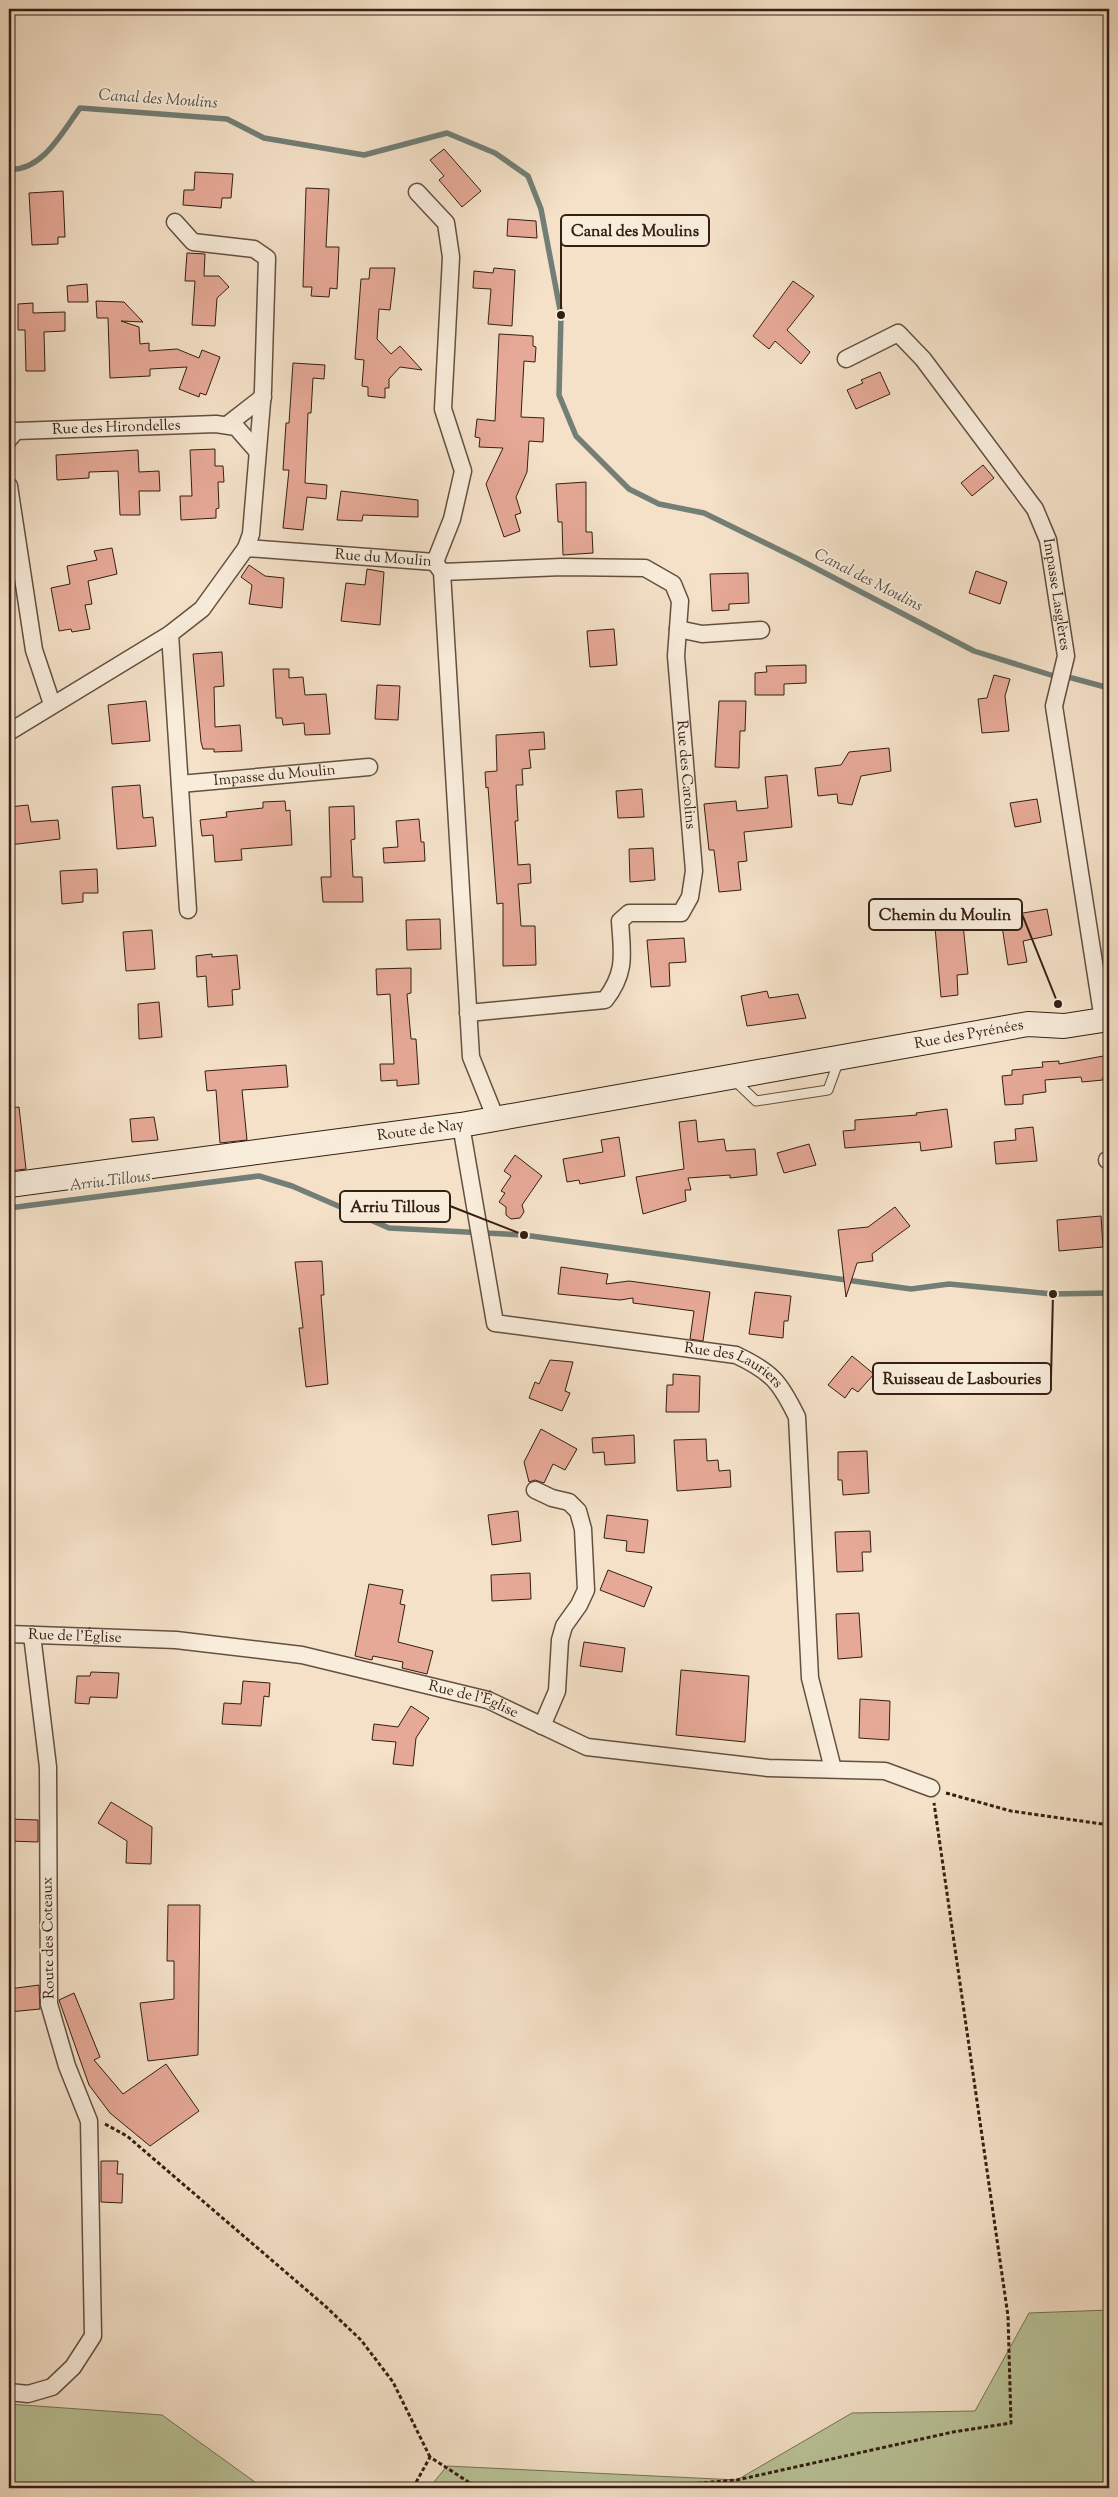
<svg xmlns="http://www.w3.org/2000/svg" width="1118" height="2497" font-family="'Sorts Mill Goudy',serif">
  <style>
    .green { fill: #b9c398; stroke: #767156 }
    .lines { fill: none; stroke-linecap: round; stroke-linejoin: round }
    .stream { stroke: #727e76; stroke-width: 5.5 }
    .building { fill: #e6a997; stroke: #341f13 }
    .service-casing { stroke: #645040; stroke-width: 11 }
    .minor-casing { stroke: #645040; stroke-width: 19 }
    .secondary-casing { stroke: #341f13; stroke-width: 26 }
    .path { stroke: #341f13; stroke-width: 3; stroke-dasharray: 4 2.5; stroke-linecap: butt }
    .service { stroke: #f8ecdb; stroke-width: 9 }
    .minor { stroke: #f8ecdb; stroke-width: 16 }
    .secondary { stroke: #f8ecdb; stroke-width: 24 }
    .labels { text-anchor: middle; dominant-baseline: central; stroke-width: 4; stroke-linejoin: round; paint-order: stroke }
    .street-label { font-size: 15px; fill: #341f13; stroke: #f8ecdb }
    .water-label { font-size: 16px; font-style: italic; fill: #534e45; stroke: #f8ecdb }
    .leader { fill: none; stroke: #341f13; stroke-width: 2 }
    .callout-dot { fill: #341f13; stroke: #f8ecdb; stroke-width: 2 }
    .callout { fill: #f8ecdb; stroke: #341f13; stroke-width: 2 }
    .callout-label { font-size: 16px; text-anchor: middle; font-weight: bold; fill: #341f13 }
  </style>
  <rect width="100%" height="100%" fill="#f4e1c8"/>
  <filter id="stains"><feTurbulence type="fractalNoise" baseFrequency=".004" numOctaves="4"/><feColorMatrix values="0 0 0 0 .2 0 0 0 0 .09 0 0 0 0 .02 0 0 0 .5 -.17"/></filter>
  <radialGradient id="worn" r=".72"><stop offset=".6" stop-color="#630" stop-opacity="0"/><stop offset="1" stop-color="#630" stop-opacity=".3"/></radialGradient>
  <g class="green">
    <path d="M1109 2310V2488H429L447 2466 737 2480 852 2413 975 2411 1029 2313Z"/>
    <path d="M9 2404 162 2415 259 2485 277 2488H9Z"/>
  </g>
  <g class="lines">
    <g class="stream">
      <path d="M9 169C42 172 63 131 80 108L227 119 264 138 364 155 447 133 495 153 528 176 541 209 561 315 559 395 576 436 629 489 659 504 704 513 800 560 974 651 1054 676 1072 678 1109 688"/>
      <path d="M9 1208 259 1176 292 1186 389 1228 524 1235 911 1289 949 1284 1053 1294 1109 1293"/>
    </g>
  </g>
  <g class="building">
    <path d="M444 149 481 191 462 207 439 180 444 176 430 160Z"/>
    <path d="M195 172 233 174 231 198H222L221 208 183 205 184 190H194Z"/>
    <path d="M306 188 329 189 326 247H339L337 289 330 288 329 297 311 296 312 287H303Z"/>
    <path d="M63 191 65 237H58V244L32 245 29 193Z"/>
    <path d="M508 219 536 221 537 238 507 236Z"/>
    <path d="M187 253 205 254 204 276H219L229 287 217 298 215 326 192 325 195 281H185Z"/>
    <path d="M370 268H395L390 310 379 309 377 339 391 354 400 346 422 370 400 367 389 379V388H385V398L368 396V387L362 386 364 360 355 359 361 279H369Z"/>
    <path d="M494 268 515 270 512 326 488 324 491 289 473 288 474 271 493 273Z"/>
    <path d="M793 281 814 296 787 330 810 352 801 364 775 341 769 349 753 336Z"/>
    <path d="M87 284 88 302H68L67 286Z"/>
    <path d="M96 301 124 302 143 322 121 321 139 327 140 344 149 343V351L177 349 199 358 202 350 220 357 206 395 200 393 199 397 179 389 187 367 150 369V376L110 378 108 318H97Z"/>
    <path d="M33 303V313L65 312V331L44 332 45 371H26L25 330H18V304Z"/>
    <path d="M499 334 533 336V346L536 347 535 362 524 361 521 417 544 418 543 442 529 441 527 472 516 497 521 513 515 515 520 531 504 537 486 484 503 448 479 447 480 438 475 437 477 419 495 421Z"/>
    <path d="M293 363 325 365 324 379 313 378 311 413H308L305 483 327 485 326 499 307 497 303 530 283 528 289 470H283L286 423H289Z"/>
    <path d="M880 372 890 394 856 409 847 390 863 383 861 380Z"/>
    <path d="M215 449V466H223L224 482H218L219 508 216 509V518L181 520 180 496H192L190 450Z"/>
    <path d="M138 450 139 472 159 471 160 491H139L140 515H120L118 471 89 472V478L57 480 56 455Z"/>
    <path d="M983 465 994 478 972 496 961 483Z"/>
    <path d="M586 482V532H592L593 553 563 555 562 522H558L556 484Z"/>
    <path d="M341 491 418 500V517L363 515 362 521 337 520Z"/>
    <path d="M112 548 117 574 88 581 92 604 85 605 90 629 72 632 71 629 59 631 51 588 70 584 67 566 97 560 94 551Z"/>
    <path d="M249 565 265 576 284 578 282 608 249 604 252 585 241 577Z"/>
    <path d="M367 569 384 572 380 625 341 621 346 583 365 585Z"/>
    <path d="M976 571 1007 582 1000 604 969 593Z"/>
    <path d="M748 573 749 603 729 604V610L712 611 710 574Z"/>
    <path d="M614 629 617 665 590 667 587 631Z"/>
    <path d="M222 652 224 686 214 687 215 727 240 725 242 751 214 752V749H203L201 742 193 654Z"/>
    <path d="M806 665V683L784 684V695H755V673L767 672 766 666Z"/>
    <path d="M273 669H289V678L303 677 305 695 326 694 330 734 305 735 304 723 283 725 282 718H276Z"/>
    <path d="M994 675 1010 679 1005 696 1009 731 982 733 978 699 987 698Z"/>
    <path d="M377 685 400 686 398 720 375 719Z"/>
    <path d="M146 701 150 741 112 744 108 705Z"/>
    <path d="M719 701H746L745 731H740L739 768 715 767Z"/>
    <path d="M544 732 545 749 529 750 531 768 522 769 523 785H516L518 821H515L518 865 530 864 531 883 518 884 521 926H535L536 965 503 966V903L497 904 488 787 486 788 485 772 497 771 496 735Z"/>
    <path d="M889 748 891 771 861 776 852 805 838 803 837 794 818 796 815 768 841 765 849 752Z"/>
    <path d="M787 775 792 827 744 832 747 861 738 862 741 890 719 892 714 850H709L704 804 736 801 737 811 768 808 765 777Z"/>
    <path d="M140 785 143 818 153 817 156 846 117 849 112 787Z"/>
    <path d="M642 789 644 817 618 818 616 791Z"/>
    <path d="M1037 799 1041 822 1015 827 1010 803Z"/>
    <path d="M285 801 286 811 290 810 292 845 241 849 242 860 215 862 213 835 202 836 200 820 227 817 226 812 263 808V802Z"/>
    <path d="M28 805 31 822 58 820 60 839 9 845V807Z"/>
    <path d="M354 806 355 839 351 840 353 877H362L363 902H323L321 877H331L329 807Z"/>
    <path d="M419 819 421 842H424L425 861 384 863 383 848 398 847 396 821Z"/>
    <path d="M653 848 655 880 630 882 629 849Z"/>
    <path d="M97 869 98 893H83V902L62 904 60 871Z"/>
    <path d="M1047 909 1052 935 1023 941 1027 962 1008 965 1002 926 1018 923 1017 914Z"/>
    <path d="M440 919 441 949 407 950 406 920Z"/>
    <path d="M963 924 968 974 957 975 958 995 941 997 935 927Z"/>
    <path d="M152 930 155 969 126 971 123 932Z"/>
    <path d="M684 938 686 962 669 963 670 986 651 987 647 940Z"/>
    <path d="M212 954V957L237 955 240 989 232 990 233 1005 208 1007 206 976 197 977 196 956Z"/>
    <path d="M411 968V993L407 994 411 1039H416L419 1084 397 1086V1080L381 1081 380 1064H394L390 994 377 995 376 969Z"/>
    <path d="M767 991 769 998 798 994 806 1018 747 1026 741 996Z"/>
    <path d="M159 1002 162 1037 139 1039 138 1004Z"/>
    <path d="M1109 1055V1077H1103V1080L1082 1082 1081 1077 1045 1080 1046 1092 1023 1095V1104L1005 1105 1002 1076 1012 1075V1070L1043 1067 1042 1062 1059 1061V1064Z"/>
    <path d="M286 1065 288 1087 242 1090 247 1140 220 1143 216 1090 207 1091 205 1071Z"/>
    <path d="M19 1107 26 1169 9 1171V1108Z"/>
    <path d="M947 1109 952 1147 921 1151 920 1142 845 1148 843 1131 855 1130V1120L917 1115 916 1113Z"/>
    <path d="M154 1117 158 1140 132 1142 130 1119Z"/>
    <path d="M696 1120 698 1142 724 1139 726 1151 755 1149 757 1175 730 1178V1175L688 1178 691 1190H685L686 1201 643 1214 636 1177 684 1169 679 1122Z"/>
    <path d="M1033 1127 1037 1161 996 1164 994 1142 1016 1140 1015 1129Z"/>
    <path d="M619 1137 625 1176 580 1184 579 1180 567 1182 563 1159 603 1152 601 1140Z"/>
    <path d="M809 1144 816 1165 784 1173 777 1153Z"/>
    <path d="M515 1155 542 1176 522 1205 524 1212 520 1218 511 1219 506 1215V1207L499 1202 505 1193 501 1191 511 1176 504 1171Z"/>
    <path d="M895 1207 910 1226 872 1254 873 1261 857 1263 846 1297 838 1230 868 1227Z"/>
    <path d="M1101 1216 1103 1247 1059 1251 1057 1220Z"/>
    <path d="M322 1261 324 1295H321L328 1384 306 1387 299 1328H303L295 1262Z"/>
    <path d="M561 1267 608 1274 606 1284 629 1281 710 1292 703 1341 690 1339 694 1311 633 1303V1298L620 1300 558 1294Z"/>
    <path d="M755 1292 791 1296 788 1321H784L783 1338 749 1334Z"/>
    <path d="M852 1356 874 1374 858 1392 852 1388 845 1398 828 1385Z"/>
    <path d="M550 1360 573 1362 565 1391 570 1393 562 1411 529 1398 535 1382 539 1384Z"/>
    <path d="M673 1374 700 1376 699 1412H666L667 1385H673Z"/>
    <path d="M541 1429 577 1449 565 1470 553 1464 544 1483 535 1480 529 1482 524 1462Z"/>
    <path d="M634 1435 635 1463 605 1465 604 1452 593 1453 592 1438Z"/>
    <path d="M706 1439 707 1461 718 1460 719 1471 730 1470 731 1487 677 1491 674 1440Z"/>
    <path d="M867 1451 869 1493 843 1495 842 1480H838V1452Z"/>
    <path d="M518 1511 521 1541 492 1545 488 1515Z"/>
    <path d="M607 1515 648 1520 644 1553 626 1551 627 1541 604 1538Z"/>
    <path d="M870 1531 871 1552H862L863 1571 837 1572 835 1532Z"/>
    <path d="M608 1570 652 1587 644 1607 600 1590Z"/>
    <path d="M530 1573 531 1599 492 1601 491 1575Z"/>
    <path d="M369 1584 403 1590 400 1604 405 1605 398 1642 433 1651 427 1674 402 1668 403 1662 373 1656 372 1660 355 1656Z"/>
    <path d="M859 1613 862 1657 838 1659 836 1614Z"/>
    <path d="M584 1642 625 1648 622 1672 580 1666Z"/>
    <path d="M681 1670 749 1676 745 1742 676 1735Z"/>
    <path d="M91 1672 119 1673 117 1698 90 1697 89 1704 75 1703 77 1676H90Z"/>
    <path d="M243 1681 270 1683 269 1697 264 1696 261 1726 222 1724 224 1703 241 1704Z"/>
    <path d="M860 1699 890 1701 889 1740 859 1738Z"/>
    <path d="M411 1706 429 1718 416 1738 413 1766 393 1764 396 1742 372 1740 374 1724 398 1727Z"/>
    <path d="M111 1802 152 1827 151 1864 126 1863 127 1841 98 1823Z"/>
    <path d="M9 1819 38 1820V1842L9 1841Z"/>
    <path d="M168 1905H200L198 2055 148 2061 140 2003 174 1999V1961H167Z"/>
    <path d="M39 1985 40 2009 9 2012V1989Z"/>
    <path d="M74 1993 100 2057 94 2060 123 2094 166 2064 199 2111 150 2146 110 2113 89 2085 59 2000Z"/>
    <path d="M101 2161H118L117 2174H123L122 2203 101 2202Z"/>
  </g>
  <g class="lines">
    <defs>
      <path id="service" d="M734 1080 756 1101 828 1090 839 1060"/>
      <g id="minor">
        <path d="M175 222 193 242 254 249 267 258 263 390 251 534 246 548"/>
        <path id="s1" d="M846 359 898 333 923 359 1035 509 1048 540 1066 656 1054 706 1103 1020"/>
        <path d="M227 425 263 397"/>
        <path id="s2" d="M9 439 16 431 216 424 236 427 257 451"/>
        <path d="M9 486 34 650 52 704"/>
        <path d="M436 564 442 572 471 1057 496 1119"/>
        <path id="s3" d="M442 572 562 567 645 568 673 584 680 601 676 656 694 871 690 897 681 913H629L620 921C622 953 627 972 605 1000L468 1013"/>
        <path d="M678 629 702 634 761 630"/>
        <path d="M170 634 188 910"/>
        <path id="s4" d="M9 732 170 634 202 609 246 548 435 562 452 519 463 471 443 409 451 257 446 223 417 192"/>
        <path id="s5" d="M180 784 369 767"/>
        <path id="s6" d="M461 1125 495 1323 736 1355C772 1372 780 1382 797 1417L810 1678 833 1769"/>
        <path d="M1107 1160H1109"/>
        <path d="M535 1490 552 1498 569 1502 578 1511 583 1529 586 1590 579 1605 564 1626 560 1640 557 1691 542 1726"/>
        <path id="s7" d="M9 1634 176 1640 302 1655 488 1700 587 1747 768 1768 885 1771 931 1788"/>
        <path d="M9 2392 28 2394 52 2387 73 2367 93 2336 89 2121 67 2066 49 2004 48 1767 32 1635"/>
      </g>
      <g id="secondary">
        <path id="s8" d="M9 1185 461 1125 1028 1024 1064 1026 1109 1019"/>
      </g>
    </defs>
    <use href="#service" class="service-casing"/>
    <use href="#minor" class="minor-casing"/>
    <use href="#secondary" class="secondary-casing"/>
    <g class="path">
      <path d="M946 1793 1011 1811 1109 1825"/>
      <path d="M105 2124 127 2136 324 2305 361 2340 393 2382 430 2457"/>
      <path d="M413 2488 430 2457 470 2483 492 2488"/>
      <path d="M639 2488 737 2480 953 2432 1011 2423 1008 2316 934 1803"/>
    </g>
    <use href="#service" class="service"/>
    <use href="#minor" class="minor"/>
    <use href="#secondary" class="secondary"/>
  </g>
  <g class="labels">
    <g class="street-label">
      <text stroke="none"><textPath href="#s2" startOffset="111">Rue des Hirondelles</textPath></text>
      <text stroke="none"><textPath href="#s4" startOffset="442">Rue du Moulin</textPath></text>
      <text stroke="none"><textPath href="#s1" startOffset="370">Impasse Lasglères</textPath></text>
      <text stroke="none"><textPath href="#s3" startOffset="428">Rue des Carolins</textPath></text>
      <text stroke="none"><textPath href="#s5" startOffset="95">Impasse du Moulin</textPath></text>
      <text stroke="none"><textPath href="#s8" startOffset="972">Rue des Pyrénées</textPath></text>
      <text stroke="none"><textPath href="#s8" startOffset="415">Route de Nay</textPath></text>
      <text stroke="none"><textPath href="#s6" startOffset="445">Rue des Lauriers</textPath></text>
      <text stroke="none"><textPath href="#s7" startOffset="66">Rue de l'Église</textPath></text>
      <text stroke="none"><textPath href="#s7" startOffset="471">Rue de l'Église</textPath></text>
      <text transform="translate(49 1938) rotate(-91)">Route des Coteaux</text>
    </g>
    <g class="water-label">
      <text transform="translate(158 100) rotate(4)">Canal des Moulins</text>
      <text transform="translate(868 581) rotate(27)">Canal des Moulins</text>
      <text transform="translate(110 1182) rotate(-7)">Arriu Tillous</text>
    </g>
  </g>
  <path class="leader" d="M561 315L561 231M1058 1004L1022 914M524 1235L450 1206M1053 1294L1051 1378"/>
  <g class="callout-dot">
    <circle cx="561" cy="315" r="5"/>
    <circle cx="1058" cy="1004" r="5"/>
    <circle cx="524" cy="1235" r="5"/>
    <circle cx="1053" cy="1294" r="5"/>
  </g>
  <g class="callout">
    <rect x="561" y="215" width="148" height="31" rx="5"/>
    <rect x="869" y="899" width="153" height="31" rx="5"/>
    <rect x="340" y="1191" width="110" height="31" rx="5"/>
    <rect x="873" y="1363" width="178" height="31" rx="5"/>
  </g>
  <g class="callout-label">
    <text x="635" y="236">Canal des Moulins</text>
    <text x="945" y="920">Chemin du Moulin</text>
    <text x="395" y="1212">Arriu Tillous</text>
    <text x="962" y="1384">Ruisseau de Lasbouries</text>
  </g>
  <rect width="1118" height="2497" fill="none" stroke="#f4e1c8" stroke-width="30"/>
  <rect x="10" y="10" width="1098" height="2477" fill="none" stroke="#341f13" stroke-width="2.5"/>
  <rect x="15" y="15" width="1088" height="2467" fill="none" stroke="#341f13"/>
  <rect width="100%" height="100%" filter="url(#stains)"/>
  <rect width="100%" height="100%" fill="url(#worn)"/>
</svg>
